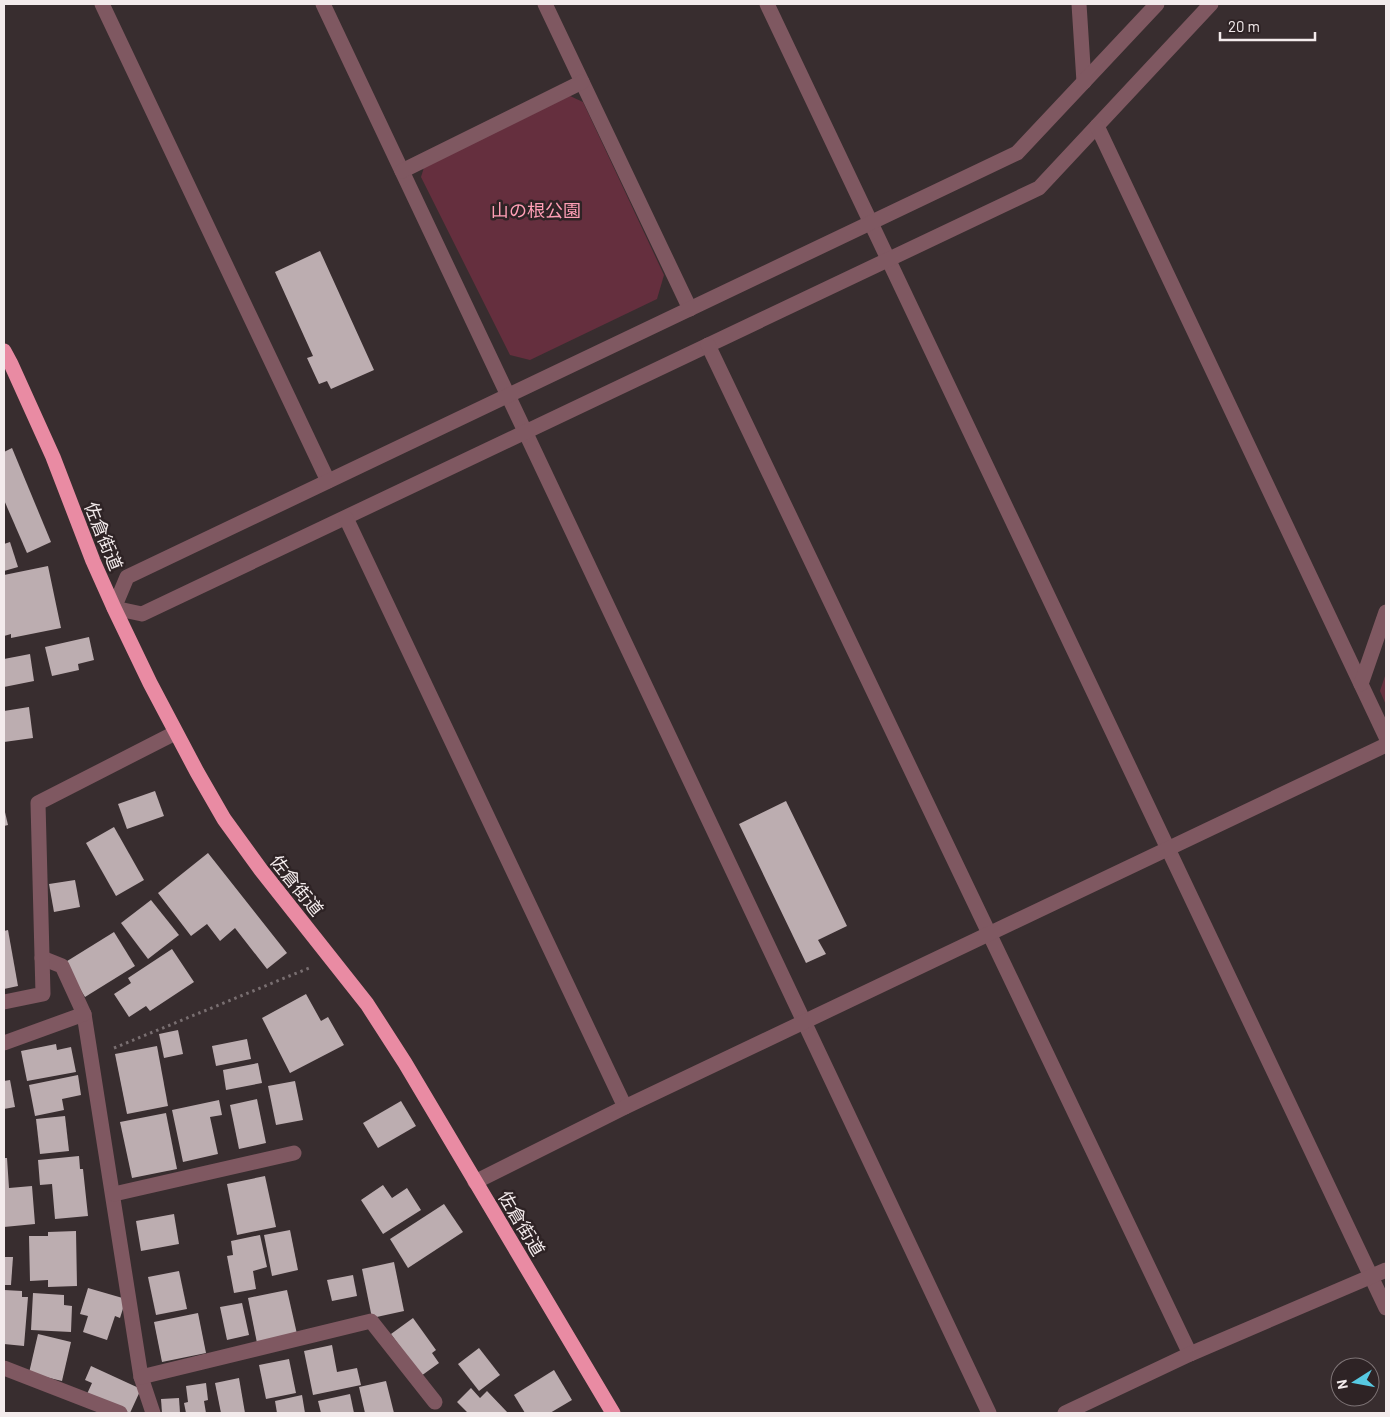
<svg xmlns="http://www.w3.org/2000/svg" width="1390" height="1417" font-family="Barlow,'Noto Sans JP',sans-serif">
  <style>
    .green { fill: #652f3e }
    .building { fill: #bcadb0 }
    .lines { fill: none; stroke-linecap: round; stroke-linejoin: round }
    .path { stroke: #796f71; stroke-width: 3; stroke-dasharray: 2.5 4; stroke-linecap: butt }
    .minor { stroke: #7f5861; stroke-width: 15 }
    .highway { stroke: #e98ba3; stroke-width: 15 }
    .labels { text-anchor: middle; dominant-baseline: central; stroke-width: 5; stroke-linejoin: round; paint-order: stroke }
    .park-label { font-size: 18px; fill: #fe9eb5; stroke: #2e2325 }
    .street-label { font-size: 18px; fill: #f3ebec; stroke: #2e2325 }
  </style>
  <rect width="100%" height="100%" fill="#382d2f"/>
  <g class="green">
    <path d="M570 96 583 102 664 275 657 299 530 360 510 355 421 177 425 164Z"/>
    <path d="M1386 673V705L1380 691Z"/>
  </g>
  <g class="building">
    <path d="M320 251 374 370 331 389 327 381 319 384 307 358 313 356 275 272Z"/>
    <path d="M12 448 51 542 27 553 4 500V452Z"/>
    <path d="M10 542 18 567 4 571V544Z"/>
    <path d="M48 566 61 628 11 638V634L4 636V575Z"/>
    <path d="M89 637 94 660 78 664 79 670 52 676 45 647Z"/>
    <path d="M30 654 34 681 4 687V659Z"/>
    <path d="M29 707 33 738 4 742V711Z"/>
    <path d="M155 791 164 816 127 829 118 804Z"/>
    <path d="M786 801 847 926 818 940 826 954 806 963 739 824Z"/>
    <path d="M4 808 8 825 4 826Z"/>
    <path d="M114 827 144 880 116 896 86 843Z"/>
    <path d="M208 853 287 953 267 969 235 928 220 941 207 924 191 936 158 893Z"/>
    <path d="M75 880 80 907 54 912 49 884Z"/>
    <path d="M151 900 179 935 148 959 121 923Z"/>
    <path d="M8 930 18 986 4 989V931Z"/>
    <path d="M114 932 135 966 85 997 64 963Z"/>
    <path d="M172 949 194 982 150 1011 146 1006 129 1017 114 994 131 983 128 978Z"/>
    <path d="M306 994 321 1021 328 1017 344 1045 290 1073 262 1018Z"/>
    <path d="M178 1030 183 1054 164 1058 159 1034Z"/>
    <path d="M247 1039 251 1059 216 1066 212 1046Z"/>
    <path d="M56 1044 57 1050 71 1047 76 1072 27 1081 21 1051Z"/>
    <path d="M157 1046 168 1106 127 1114 115 1054Z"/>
    <path d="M258 1063 262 1083 226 1090 223 1070Z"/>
    <path d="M78 1075 81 1095 62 1099 64 1110 35 1116 29 1085Z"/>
    <path d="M10 1080 15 1107 4 1109V1081Z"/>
    <path d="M295 1081 303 1120 276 1125 268 1086Z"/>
    <path d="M257 1099 266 1143 239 1149 230 1105Z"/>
    <path d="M219 1100 222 1115 210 1117 218 1154 183 1162 172 1110Z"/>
    <path d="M401 1101 416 1126 378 1148 363 1123Z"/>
    <path d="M166 1113 177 1169 132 1178 120 1122Z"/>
    <path d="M65 1116 69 1151 40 1154 36 1119Z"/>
    <path d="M79 1156 80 1169H83L88 1216 55 1219 52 1184 40 1185 38 1160Z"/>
    <path d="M4 1158H7L9 1188 32 1186 35 1224 4 1227Z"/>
    <path d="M265 1176 276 1227 237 1235 227 1184Z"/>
    <path d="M383 1185 392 1198 407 1188 421 1210 383 1234 361 1200Z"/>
    <path d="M444 1204 463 1232 408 1268 390 1239Z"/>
    <path d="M174 1214 179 1244 141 1251 136 1221Z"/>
    <path d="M290 1230 298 1270 272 1276 264 1235Z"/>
    <path d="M76 1231 77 1286 48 1287V1280L30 1281 29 1236H48V1232Z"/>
    <path d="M260 1235 267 1267 253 1271 256 1289 234 1293 227 1256 233 1255 231 1241Z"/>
    <path d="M4 1257H13L11 1285H4Z"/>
    <path d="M394 1262 404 1311 372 1318 362 1269Z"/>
    <path d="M179 1271 187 1309 156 1315 148 1277Z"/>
    <path d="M353 1275 357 1296 332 1301 327 1280Z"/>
    <path d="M88 1288 126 1299 120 1318 115 1316 107 1340 83 1332 88 1316 80 1314Z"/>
    <path d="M4 1290 22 1291V1297H28L24 1346 4 1344Z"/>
    <path d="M287 1290 297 1334 257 1343 248 1298Z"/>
    <path d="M33 1293 64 1295V1305L72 1306 71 1332 31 1330Z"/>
    <path d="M242 1303 249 1335 227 1340 220 1307Z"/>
    <path d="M198 1313 206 1353 162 1362 154 1322Z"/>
    <path d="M413 1318 436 1350 432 1353 439 1363 421 1376 391 1334Z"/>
    <path d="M38 1334 71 1342 62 1381 29 1373Z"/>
    <path d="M332 1345 337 1372 357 1368 361 1385 313 1395 304 1351Z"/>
    <path d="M479 1348 500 1375 479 1391 458 1364Z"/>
    <path d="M289 1359 296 1393 266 1399 259 1365Z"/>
    <path d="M91 1366 141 1389 130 1413 87 1394 92 1383 85 1380Z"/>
    <path d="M554 1370 572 1400 550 1413H525L514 1395Z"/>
    <path d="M239 1378 245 1413H221L215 1383Z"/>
    <path d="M386 1381 394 1413H365L359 1387Z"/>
    <path d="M206 1383 208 1400 204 1401 206 1413H186L184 1403 188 1402 186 1386Z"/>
    <path d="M471 1388 480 1398 487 1391 508 1413H468L457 1402Z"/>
    <path d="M350 1394 354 1413H321L318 1401Z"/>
    <path d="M302 1395 305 1413H277L275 1401Z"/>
    <path d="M179 1398 180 1413H162L161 1399Z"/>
  </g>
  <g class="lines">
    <path class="path" d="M114 1048 309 968"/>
    <g class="minor">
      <path d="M102 4 328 481"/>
      <path d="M323 4 989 1413"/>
      <path d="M545 4 690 309"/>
      <path d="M767 4 1386 1308"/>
      <path d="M1079 4 1084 82"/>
      <path d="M1157 4 1017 153 127 577 114 608 142 614 1039 188 1211 4"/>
      <path d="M1097 126 1386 737"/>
      <path d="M402 171 582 82"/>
      <path d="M708 345 1190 1354"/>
      <path d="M346 518 625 1107"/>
      <path d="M1361 684 1386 612"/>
      <path d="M42 958 62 966 84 1014 141 1377 153 1413"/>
      <path d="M4 1002 43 994 38 803 175 733"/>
      <path d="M4 1043 84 1014"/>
      <path d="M475 1182 625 1107 1386 745"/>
      <path d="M114 1194 294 1153"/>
      <path d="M4 1368 120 1413"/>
      <path d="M141 1377 371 1321 435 1402"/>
      <path d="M1065 1413 1190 1354 1386 1270"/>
    </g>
    <path class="highway" d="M4 351 11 364 53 457 93 561 114 608 150 683 197 772 224 819 261 870 367 1004 405 1063 613 1413"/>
  </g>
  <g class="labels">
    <g class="park-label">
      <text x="536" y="210">山の根公園</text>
    </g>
    <g class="street-label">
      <text transform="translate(104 536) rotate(68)">佐倉街道</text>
      <text transform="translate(297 885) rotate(51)">佐倉街道</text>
      <text transform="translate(522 1223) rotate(59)">佐倉街道</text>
    </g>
  </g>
  <rect width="1390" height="1417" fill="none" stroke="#f3ebec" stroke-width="10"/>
  <g transform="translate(1355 1382) rotate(259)"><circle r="24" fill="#2e2325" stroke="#7d7375"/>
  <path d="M0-4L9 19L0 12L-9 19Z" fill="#57c9e2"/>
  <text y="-8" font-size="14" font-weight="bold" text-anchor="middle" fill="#f3ebec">N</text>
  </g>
  <path d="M1220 32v8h95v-8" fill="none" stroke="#f3ebec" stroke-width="2.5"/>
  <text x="1228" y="32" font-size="15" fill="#f3ebec" stroke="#2e2325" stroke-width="4" paint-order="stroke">20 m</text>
</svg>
